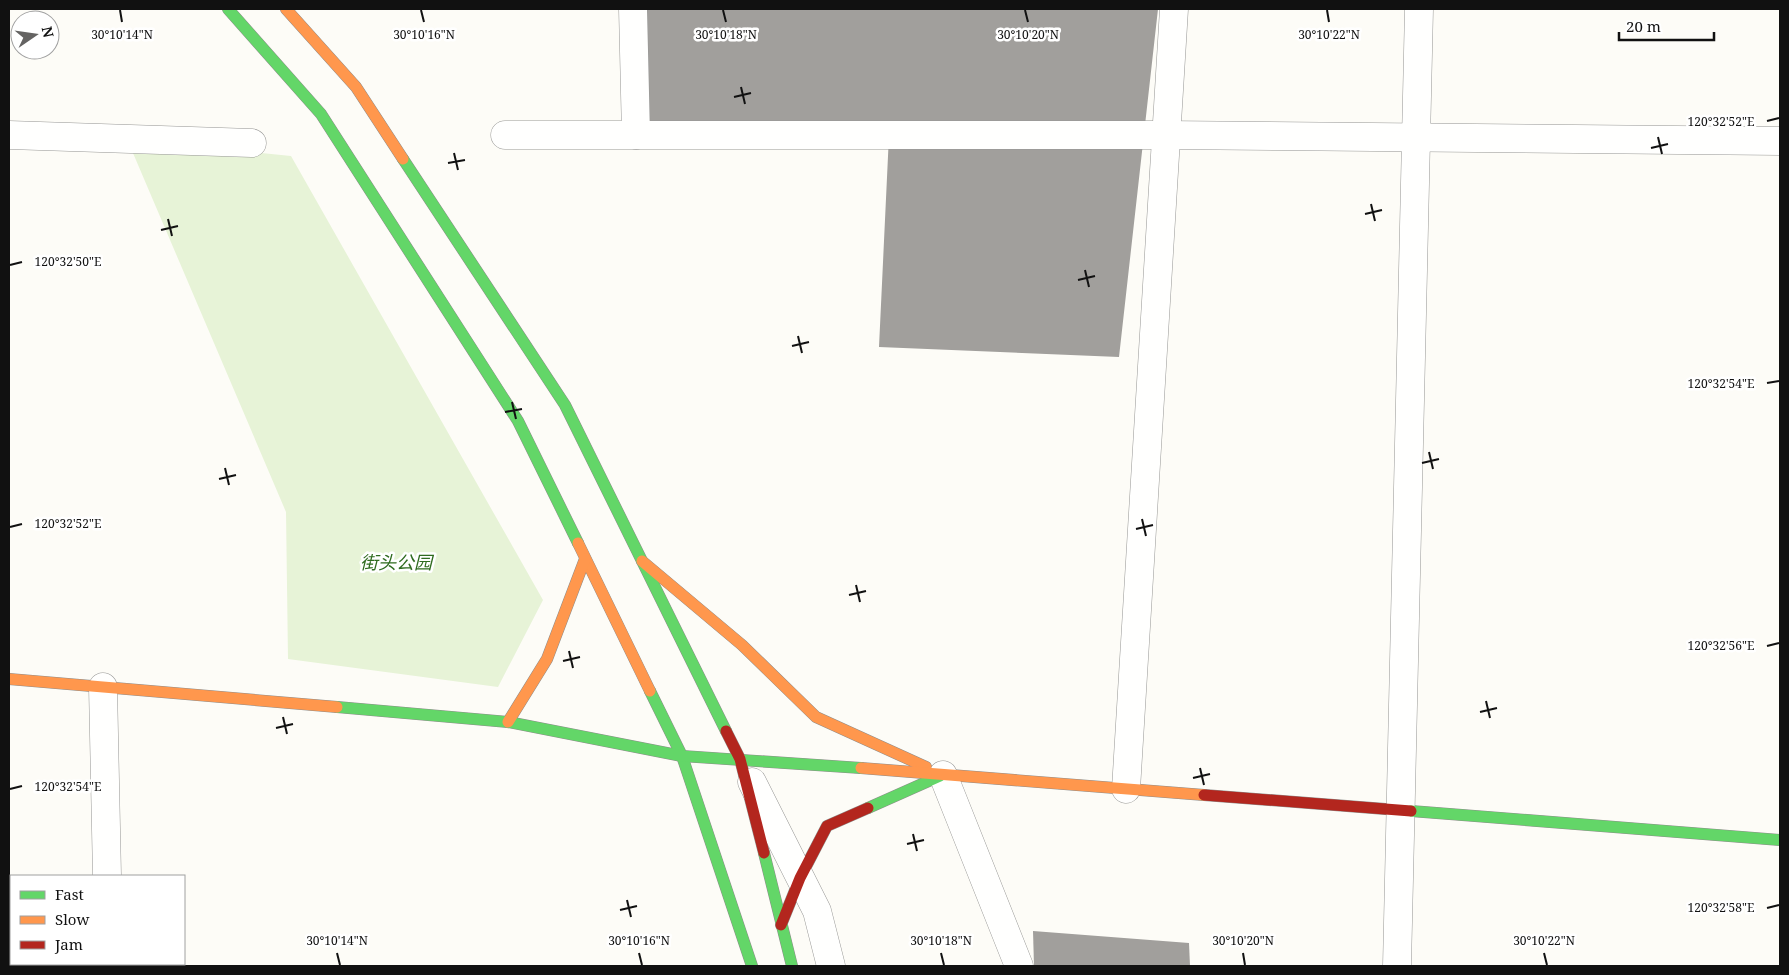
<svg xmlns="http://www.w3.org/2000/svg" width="1789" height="975" font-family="'Noto Serif','Noto Sans SC',serif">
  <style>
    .green { fill: #e7f3d7 }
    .building { fill: #a19f9c }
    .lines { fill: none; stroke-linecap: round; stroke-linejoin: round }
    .street-casing { stroke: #979795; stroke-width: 29 }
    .fast-casing { stroke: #8e8d8b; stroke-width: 12 }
    .slow-casing { stroke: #8e8d8b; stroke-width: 12 }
    .jam-casing { stroke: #8e8d8b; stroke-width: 12 }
    .street { stroke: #fffffe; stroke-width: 28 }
    .fast { stroke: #63d668; stroke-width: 11 }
    .slow { stroke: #ff974d; stroke-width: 11 }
    .jam { stroke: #b3261e; stroke-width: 11 }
    .ticks { fill: none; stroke: #111; stroke-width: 2 }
    .labels { text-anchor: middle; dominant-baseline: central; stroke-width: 5; stroke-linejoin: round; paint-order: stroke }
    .park-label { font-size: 18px; font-style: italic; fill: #2f6b1f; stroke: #fff }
    .ticks-label { font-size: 12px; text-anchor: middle; fill: #111; stroke: #fff; stroke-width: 5; stroke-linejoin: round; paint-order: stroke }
  </style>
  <rect width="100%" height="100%" fill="#fdfcf7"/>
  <path class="green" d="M127 139 291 156 543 600 498 687 288 659 286 512Z"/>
  <g class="building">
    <path d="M633 9H1158L1119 357 879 347 889 135H636Z"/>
    <path d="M1033 931 1189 943 1190 966H1034Z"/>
  </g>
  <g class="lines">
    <defs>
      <g id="street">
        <path d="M633 9 636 135"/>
        <path d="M9 135 252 143"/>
        <path d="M505 135H1165L1780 141"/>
        <path d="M103 687 107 876"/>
        <path d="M943 775 1019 966"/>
        <path d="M752 782 817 911 831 966"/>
        <path d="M1126 789 1174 9"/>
        <path d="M108 964V966"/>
        <path d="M1397 966 1419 9"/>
      </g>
      <g id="fast">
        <path d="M228 9 321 114 518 421 578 543"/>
        <path d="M403 159 565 405 726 731"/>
        <path d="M650 691 682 756 752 966"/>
        <path d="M337 707 508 722 682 756 861 768"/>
        <path d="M868 808 940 776"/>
        <path d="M1411 811 1780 840"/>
        <path d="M764 853 792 966"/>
      </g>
      <g id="slow">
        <path d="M286 9 356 87 403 159"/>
        <path d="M578 543 650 691"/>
        <path d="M642 561 742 645 816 717 926 767"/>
        <path d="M9 679 337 707"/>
        <path d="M508 722 547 659 585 559"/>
        <path d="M861 768 1204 795"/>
      </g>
      <g id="jam">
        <path d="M726 731 740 759 764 853"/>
        <path d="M1204 795 1411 811"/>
        <path d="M781 925 800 878 827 826 868 808"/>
      </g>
    </defs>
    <use href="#street" class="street-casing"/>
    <use href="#fast" class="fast-casing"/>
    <use href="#slow" class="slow-casing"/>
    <use href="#jam" class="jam-casing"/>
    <use href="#street" class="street"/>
    <use href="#fast" class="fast"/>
    <use href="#slow" class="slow"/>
    <use href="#jam" class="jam"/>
  </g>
  <path class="ticks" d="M120 10 122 22M421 10 424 22M723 10 726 22M1025 10 1028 22M1327 10 1329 22M741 87 745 104M734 97 751 93M1767 121 1779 118M1658 137 1662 154M1651 148 1668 144M454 153 458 170M448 163 465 160M1371 204 1375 221M1365 214 1382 210M168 219 172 236M161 230 178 226M10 265 22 262M1085 270 1089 287M1078 280 1095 276M798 336 802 353M792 346 809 342M1767 383 1779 381M512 402 516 419M505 412 522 409M1429 452 1433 469M1422 463 1439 459M225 468 229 485M219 479 236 475M1142 519 1146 536M10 527 22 524M1136 529 1153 525M856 585 860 602M849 595 866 591M1767 646 1779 643M569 651 573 668M563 661 580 657M1486 701 1490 718M1480 712 1497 708M283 717 287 734M276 728 293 724M1200 768 1204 785M1193 778 1210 774M10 789 22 786M913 834 917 851M907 844 924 840M627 900 631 917M1767 908 1779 905M620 910 637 906M337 953 340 965M639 953 642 965M941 953 944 965M1243 953 1245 965M1544 953 1547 965"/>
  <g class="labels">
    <g class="park-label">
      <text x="396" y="562">街头公园</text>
    </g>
  </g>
  <g class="ticks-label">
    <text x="122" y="39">30°10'14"N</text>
    <text x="424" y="39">30°10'16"N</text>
    <text x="726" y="39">30°10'18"N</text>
    <text x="1028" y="39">30°10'20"N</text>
    <text x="1329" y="39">30°10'22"N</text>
    <text x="1721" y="126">120°32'52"E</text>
    <text x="68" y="266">120°32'50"E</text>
    <text x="1721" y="388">120°32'54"E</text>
    <text x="68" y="528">120°32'52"E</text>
    <text x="1721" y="650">120°32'56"E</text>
    <text x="68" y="791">120°32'54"E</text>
    <text x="1721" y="912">120°32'58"E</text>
    <text x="337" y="945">30°10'14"N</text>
    <text x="639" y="945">30°10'16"N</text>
    <text x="941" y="945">30°10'18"N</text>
    <text x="1243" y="945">30°10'20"N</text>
    <text x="1544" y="945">30°10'22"N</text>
  </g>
  <rect width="1789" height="975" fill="none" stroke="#111111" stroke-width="20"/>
  <rect x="10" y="875" width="175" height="90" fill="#ffffff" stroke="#a0a0a0"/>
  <rect x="20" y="891" width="25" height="8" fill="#63d668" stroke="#a0a0a0"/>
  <text x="55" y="900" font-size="15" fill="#111111">Fast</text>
  <rect x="20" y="916" width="25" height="8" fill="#ff974d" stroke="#a0a0a0"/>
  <text x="55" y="925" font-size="15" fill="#111111">Slow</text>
  <rect x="20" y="941" width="25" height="8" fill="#b3261e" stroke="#a0a0a0"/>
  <text x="55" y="950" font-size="15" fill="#111111">Jam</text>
  <g transform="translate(35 35) rotate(77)"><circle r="24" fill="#ffffff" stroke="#a0a0a0"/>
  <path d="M0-4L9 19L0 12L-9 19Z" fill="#646362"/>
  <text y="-8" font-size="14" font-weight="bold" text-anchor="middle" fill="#111111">N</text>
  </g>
  <path d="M1619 32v8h95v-8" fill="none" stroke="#111111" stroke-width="2.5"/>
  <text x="1626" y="32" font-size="15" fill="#111111" stroke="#ffffff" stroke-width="4" paint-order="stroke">20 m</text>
</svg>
